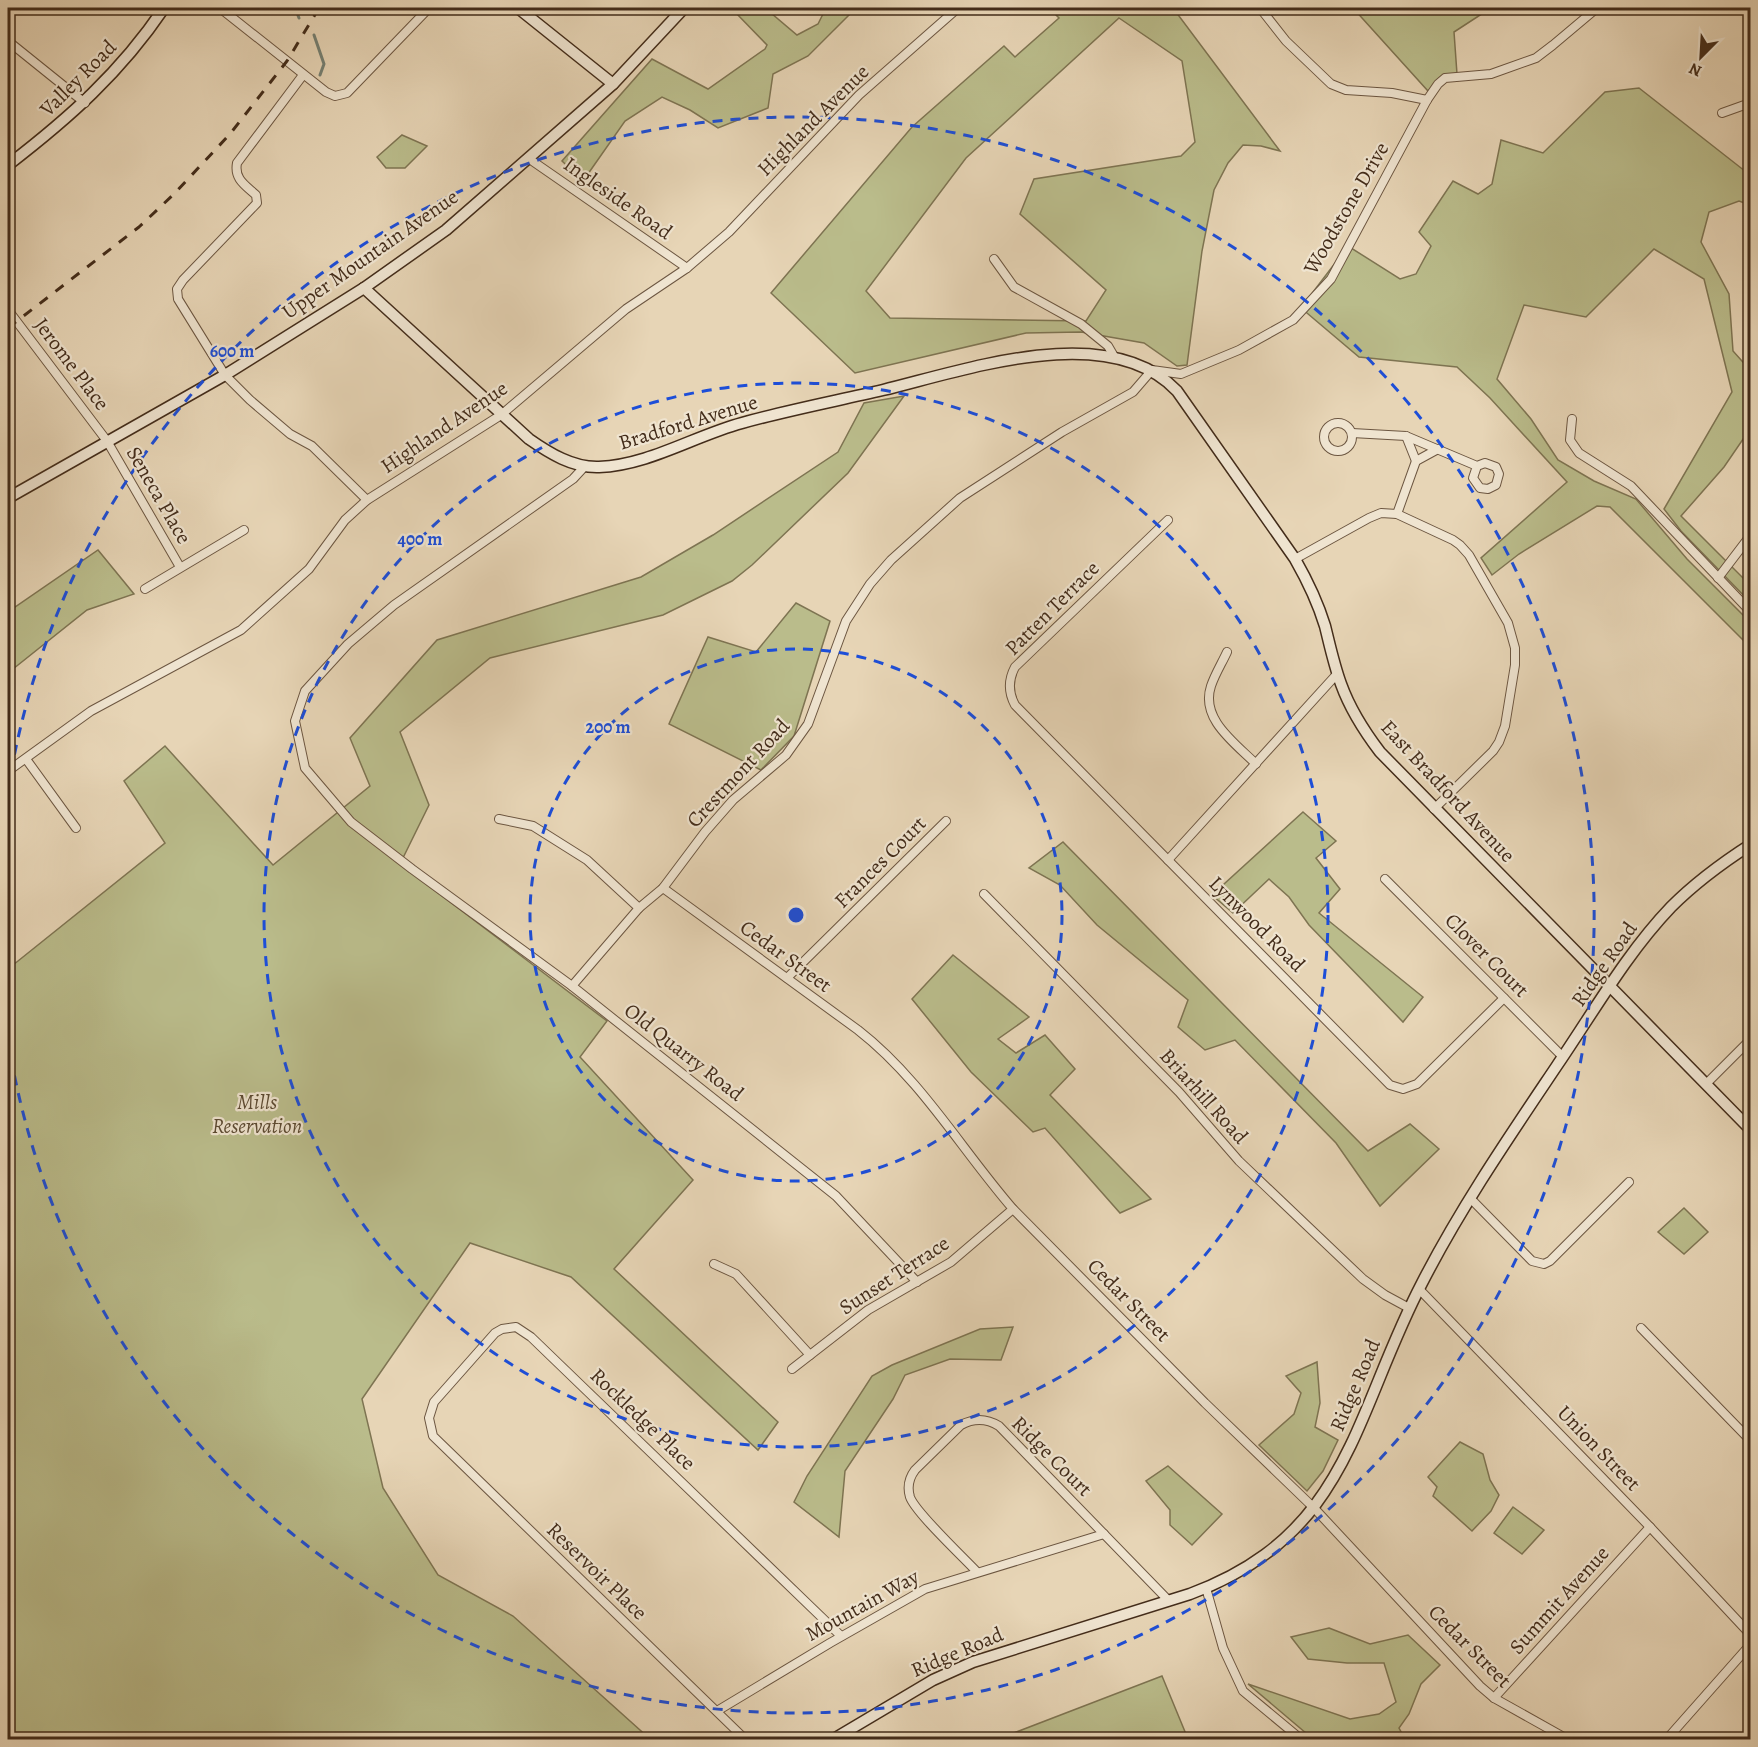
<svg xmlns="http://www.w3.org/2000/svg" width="1758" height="1747" font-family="Alegreya,serif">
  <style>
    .green { fill: #babc8b; stroke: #7e7452; stroke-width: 1.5; fill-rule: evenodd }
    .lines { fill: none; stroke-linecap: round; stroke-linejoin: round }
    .stream { stroke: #758073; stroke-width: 3 }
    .street-casing { stroke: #6c5641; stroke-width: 10 }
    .secondary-casing { stroke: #432c1a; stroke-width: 13 }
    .street { stroke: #efe4d0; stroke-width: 8 }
    .secondary { stroke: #efe4d0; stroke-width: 10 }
    .rail { stroke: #432c1a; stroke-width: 3; stroke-dasharray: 10 10; stroke-linecap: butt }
    .ring { fill: none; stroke: #1d4ed8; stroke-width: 3; stroke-dasharray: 10 8 }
    .labels { text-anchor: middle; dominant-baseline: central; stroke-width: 4.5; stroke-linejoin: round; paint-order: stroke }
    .street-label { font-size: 21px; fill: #432c1a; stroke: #efe4d0 }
    .park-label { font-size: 21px; font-style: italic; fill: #5b4931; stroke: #efe4d0 }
    .centre { fill: #1d4ed8; stroke: #efe4d0; stroke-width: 3 }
    .ring-label { font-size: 18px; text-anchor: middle; font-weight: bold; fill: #1d4ed8; stroke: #efe4d0; stroke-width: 4.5; stroke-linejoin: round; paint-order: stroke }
  </style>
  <rect width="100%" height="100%" fill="#e7d5b6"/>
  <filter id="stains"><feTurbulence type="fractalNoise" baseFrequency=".00333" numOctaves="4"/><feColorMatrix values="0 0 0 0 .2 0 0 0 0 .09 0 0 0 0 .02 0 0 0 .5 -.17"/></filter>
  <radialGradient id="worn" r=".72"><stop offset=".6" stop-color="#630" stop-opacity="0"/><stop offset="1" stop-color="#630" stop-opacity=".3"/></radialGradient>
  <g class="green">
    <path d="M739 8H765L797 35 818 24 826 8H856L808 56 773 74 768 108 718 128 690 110 662 97 625 121 583 181 562 161 652 59 708 89 765 49 767 45 735 12Z"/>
    <path d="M1049 8H1173L1280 151 1261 146 1243 145 1228 163 1214 190 1202 251 1187 365 1177 366 1144 343 1081 332 1026 333 855 373 771 293 912 127 1004 46 1015 57 1059 18ZM1119 18 1182 61 1195 142 1181 156 1034 179 1020 214 1106 290 1086 321 890 318 866 291 966 158Z"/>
    <path d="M1353 8H1491L1454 32 1457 74 1428 91Z"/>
    <path d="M1639 88 1750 175V205L1739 201 1709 212 1701 242 1729 294 1733 351 1750 370V429L1724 467 1681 516 1748 583 1750 578V602L1681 531 1664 509 1732 392 1704 279 1654 249 1586 317 1524 305 1497 379 1531 419 1558 460 1594 481 1636 499 1687 559 1750 622V647L1610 507 1597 506 1519 554 1492 575 1481 558 1567 482 1490 398 1457 367 1359 357 1301 308 1348 246 1400 279 1416 274 1431 246 1419 232 1453 181 1478 194 1492 184 1501 140 1543 153 1605 92Z"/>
    <path d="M402 135 427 146 405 168H386L377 157Z"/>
    <path d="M904 396 848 473 752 565 732 581 663 615 490 658 400 732 429 805 400 864 607 1021 580 1057 693 1180 614 1269 778 1422 758 1450 571 1277 470 1243 362 1399 383 1488 438 1575 513 1616 650 1739 440 1740 428 1735 358 1737 354 1740H8V969L165 843 124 781 165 746 273 865 370 786 350 738 437 640 641 577 713 535 838 452 864 403Z"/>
    <path d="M98 550 134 594 87 610 13 669 8 662V612Z"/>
    <path d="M796 603 830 621 794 736 761 770 669 724 708 637 756 652Z"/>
    <path d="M1303 812 1336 841 1316 858 1340 889 1319 913 1423 997 1403 1022 1309 925 1289 897 1269 879 1233 913 1212 895Z"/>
    <path d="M1063 842 1368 1151 1410 1124 1439 1149 1380 1206 1336 1143 1235 1040 1205 1050 1178 1027 1188 1000 1097 925 1060 885 1029 868Z"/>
    <path d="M953 955 1029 1017 998 1039 1016 1053 1045 1035 1075 1069 1050 1095 1151 1199 1120 1213 1045 1128 1033 1132 971 1072 912 999Z"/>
    <path d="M1684 1208 1708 1232 1684 1254 1658 1232Z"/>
    <path d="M1013 1327 1001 1360 950 1359 905 1375 893 1399 845 1471 839 1537 794 1502 807 1476 872 1376 892 1365 980 1329Z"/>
    <path d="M1317 1362 1320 1403 1315 1427 1338 1440 1323 1471 1307 1491 1259 1445 1294 1414 1301 1393 1286 1376Z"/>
    <path d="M1460 1442 1483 1454 1490 1480 1499 1495 1491 1511 1472 1531 1433 1496 1437 1487 1428 1477Z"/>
    <path d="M1168 1466 1222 1514 1192 1545 1170 1525V1510L1146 1481Z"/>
    <path d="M1513 1507 1544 1530 1522 1554 1494 1533Z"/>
    <path d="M1329 1628 1370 1644 1408 1635 1440 1665 1421 1684 1409 1714 1399 1728 1405 1739H1313L1248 1684 1350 1719 1379 1714 1396 1702 1384 1663H1347L1308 1659 1291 1637Z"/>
    <path d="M1162 1676 1188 1739H998Z"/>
  </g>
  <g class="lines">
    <g class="stream">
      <path d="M298 8 297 13 299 18"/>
      <path d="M314 35 324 64 320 75"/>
    </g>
    <defs>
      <g id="street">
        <path d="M220 8 326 92 335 96 347 93 429 8"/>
        <path d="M1260 8 1286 41 1331 84 1346 90 1392 93 1427 100"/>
        <path d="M8 41 85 103"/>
        <path d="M303 75 237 163C234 179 245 185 256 195L257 203 183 280 177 289 178 299 225 375 250 400 290 434 312 446 367 500"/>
        <path d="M1722 113 1750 103"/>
        <path d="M528 158 687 268"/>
        <path d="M994 259 1014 287 1081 324 1108 346 1115 358"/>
        <path d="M8 310 107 441 180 567"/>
        <path d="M1572 419 1570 440 1579 453 1631 486 1750 611"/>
        <circle cx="1338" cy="437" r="14"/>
        <path d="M1352 433 1406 436 1477 466 1473 478 1480 488 1488 489 1496 485 1499 474 1496 467 1485 463 1477 466"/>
        <path d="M1406 436 1416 461"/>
        <path d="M585 466 573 479 394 605 348 644 305 691 295 721 305 768 351 822 412 869 572 986 836 1196 917 1282"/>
        <path d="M1397 514 1416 461 1438 449"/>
        <path d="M1168 520 1015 667C1008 680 1008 692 1015 705L1390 1085 1403 1089 1417 1084 1504 998"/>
        <path d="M1295 559 1369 518 1381 513 1397 514 1453 540 1460 545 1469 555 1508 623 1515 648V665L1505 726 1499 742 1493 751 1434 809"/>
        <path d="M1718 578 1750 536"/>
        <path d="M145 589 244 530"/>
        <path d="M1227 652C1222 663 1215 674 1211 686 1200 719 1235 743 1256 764"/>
        <path d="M26 759 76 828"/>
        <path d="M8 771 91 711 241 630 309 569 345 520 367 500 501 415 626 309 687 268 729 232 859 95 958 8"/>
        <path d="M499 819 533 826 587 860 639 908"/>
        <path d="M1168 860 1337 674"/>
        <path d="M1385 879 1563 1057"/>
        <path d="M663 888 858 1030C921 1079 961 1149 1013 1209L1205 1403 1314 1508 1480 1686 1494 1698 1569 1740"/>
        <path d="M984 894 1179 1092 1239 1161 1363 1279 1385 1295 1409 1308"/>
        <path d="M787 978 946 821"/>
        <path d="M572 986 639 908 663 888 705 832 733 800 786 755 808 724 846 621 870 584 891 560 960 498 1062 432 1133 392 1152 370 1181 374 1239 350 1293 320 1331 279 1427 100 1438 84 1445 78 1491 74 1536 58 1553 45 1597 8"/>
        <path d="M1706 1084 1750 1040"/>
        <path d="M1470 1198 1532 1261 1544 1264 1550 1261 1629 1182"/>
        <path d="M714 1264 736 1274 810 1355"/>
        <path d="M1419 1289 1650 1527 1750 1634"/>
        <path d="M1641 1328 1750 1440"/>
        <path d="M792 1369 868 1310 951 1262 1013 1209"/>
        <path d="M977 1572C963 1557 915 1512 910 1497 907 1487 909 1478 915 1470L961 1425C974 1418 986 1418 999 1426L1169 1601"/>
        <path d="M1206 1588 1223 1648 1243 1691 1302 1740"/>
        <path d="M1494 1698 1650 1527"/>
        <path d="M717 1711 830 1643 925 1589 1104 1534"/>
        <path d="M746 1740 433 1436 429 1418 434 1402 495 1333 502 1329 516 1327 531 1337 841 1636"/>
        <path d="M1666 1740 1750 1645"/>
      </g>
      <g id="secondary">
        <path d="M518 8 613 84"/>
        <path d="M8 165C69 118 120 73 164 8"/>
        <path d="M364 288 529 439C549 453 573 468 599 467 649 465 694 436 742 423 788 410 836 401 883 390 966 370 1109 319 1177 391L1295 559C1307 580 1318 603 1325 626 1330 646 1334 665 1341 684 1350 709 1364 731 1380 752L1750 1129"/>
        <path d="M8 498 225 375 364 288 446 230 613 84 684 8"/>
        <path d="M832 1740 933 1680 973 1662 1190 1594C1350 1535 1353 1415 1422 1283 1461 1207 1509 1137 1556 1067 1593 1013 1626 954 1671 907 1695 883 1722 863 1750 845"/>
      </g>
    </defs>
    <use href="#street" class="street-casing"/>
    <use href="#secondary" class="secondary-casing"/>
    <use href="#street" class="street"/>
    <use href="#secondary" class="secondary"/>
    <path class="rail" d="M8 328 139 227 174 194 230 134 287 61 319 8"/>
  </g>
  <g class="ring">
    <circle cx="796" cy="915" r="266"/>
    <circle cx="796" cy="915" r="532"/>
    <path d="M8 790A798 798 0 1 1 8 1040"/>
  </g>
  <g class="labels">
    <g class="street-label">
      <text transform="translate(78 78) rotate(-45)">Valley Road</text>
      <text transform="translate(813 120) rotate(-45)">Highland Avenue</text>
      <text transform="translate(618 198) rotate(35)">Ingleside Road</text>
      <text transform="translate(1346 208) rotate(-60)">Woodstone Drive</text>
      <text transform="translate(370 254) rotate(-35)">Upper Mountain Avenue</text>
      <text transform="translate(72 364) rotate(53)">Jerome Place</text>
      <text transform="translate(688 422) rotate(-17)">Bradford Avenue</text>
      <text transform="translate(444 427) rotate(-34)">Highland Avenue</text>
      <text transform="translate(159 495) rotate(60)">Seneca Place</text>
      <text transform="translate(1052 608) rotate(-45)">Patten Terrace</text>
      <text transform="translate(738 773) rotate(-47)">Crestmont Road</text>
      <text transform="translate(1448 791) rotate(47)">East Bradford Avenue</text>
      <text transform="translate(880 862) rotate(-45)">Frances Court</text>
      <text transform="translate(1257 924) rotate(45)">Lynwood Road</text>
      <text transform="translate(1487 955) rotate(45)">Clover Court</text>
      <text transform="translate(786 956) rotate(36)">Cedar Street</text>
      <text transform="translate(1604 964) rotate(-55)">Ridge Road</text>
      <text transform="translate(684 1052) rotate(38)">Old Quarry Road</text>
      <text transform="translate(1204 1096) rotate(48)">Briarhill Road</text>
      <text transform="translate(894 1275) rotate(-33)">Sunset Terrace</text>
      <text transform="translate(1129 1300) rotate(45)">Cedar Street</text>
      <text transform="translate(1355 1385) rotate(-67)">Ridge Road</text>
      <text transform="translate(643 1419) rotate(44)">Rockledge Place</text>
      <text transform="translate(1599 1448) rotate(46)">Union Street</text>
      <text transform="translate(1052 1456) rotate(45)">Ridge Court</text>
      <text transform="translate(597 1571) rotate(44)">Reservoir Place</text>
      <text transform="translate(1559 1600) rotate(-48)">Summit Avenue</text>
      <text transform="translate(862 1605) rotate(-29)">Mountain Way</text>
      <text transform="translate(1470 1646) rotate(45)">Cedar Street</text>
      <text transform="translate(957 1652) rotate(-23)">Ridge Road</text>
    </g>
    <g class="park-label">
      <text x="257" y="1102">Mills<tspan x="257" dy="24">Reservation</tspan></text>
    </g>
  </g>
  <circle cx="796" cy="915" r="9" class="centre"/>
  <g class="ring-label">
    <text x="232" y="357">600 m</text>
    <text x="420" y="545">400 m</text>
    <text x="608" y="733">200 m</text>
  </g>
  <rect width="1758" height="1747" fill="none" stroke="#e7d5b6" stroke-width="30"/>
  <rect x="9" y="9" width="1740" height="1729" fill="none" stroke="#432c1a" stroke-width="3"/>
  <rect x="15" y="15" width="1728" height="1717" fill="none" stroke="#432c1a" stroke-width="1.5"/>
  <g transform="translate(1701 57) rotate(204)" stroke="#efe4d0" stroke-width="4.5" paint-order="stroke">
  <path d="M0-4.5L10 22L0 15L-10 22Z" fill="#432c1a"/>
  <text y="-9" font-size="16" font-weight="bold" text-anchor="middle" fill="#432c1a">N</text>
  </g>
  <rect width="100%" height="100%" filter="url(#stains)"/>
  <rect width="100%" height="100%" fill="url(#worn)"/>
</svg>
